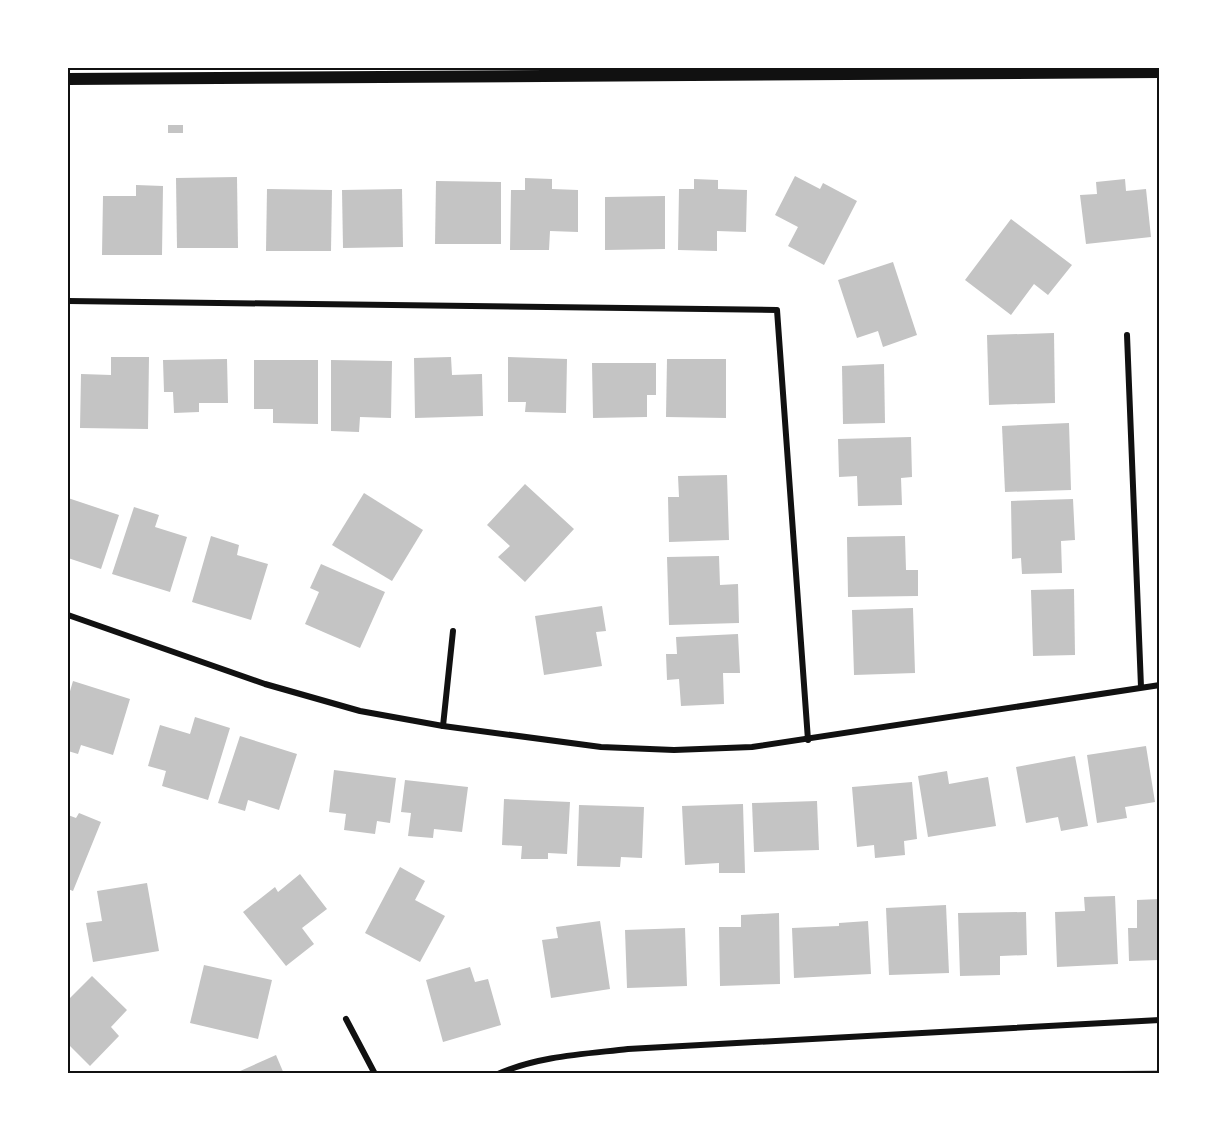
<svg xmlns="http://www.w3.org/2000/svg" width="1227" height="1141" font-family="'Sofia Sans Condensed',sans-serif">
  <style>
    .building { fill: #c4c4c4 }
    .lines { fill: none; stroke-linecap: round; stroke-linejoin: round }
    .minor { stroke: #111; stroke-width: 6 }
    .secondary { stroke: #111; stroke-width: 12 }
    .neatline { fill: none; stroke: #111; stroke-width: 2 }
  </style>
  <rect width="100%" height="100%" fill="#fff"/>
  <g class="building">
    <rect x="168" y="125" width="15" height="8"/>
    <path d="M795 176 820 189 823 183 857 201 824 265 788 246 798 227 775 215Z"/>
    <path d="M237 177 238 248H177L176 178Z"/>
    <path d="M525 178 552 179V189L578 190V232L550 231 549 250H510L511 190H525Z"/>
    <path d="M694 179 718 180V189L747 190 746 232 717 231V251L678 250 679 189H694Z"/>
    <path d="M1125 179 1126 191 1146 189 1151 237 1086 244 1080 195 1097 194 1096 182Z"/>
    <path d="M436 181 501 182V244H435Z"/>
    <path d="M136 185 163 186 162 255H102L103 196H136Z"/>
    <path d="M267 189 332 190 331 251H266Z"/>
    <path d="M402 189 403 247 343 248 342 190Z"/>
    <path d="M665 196V249L605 250V197Z"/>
    <path d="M1011 219 1072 265 1048 295 1034 284 1011 315 965 280Z"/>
    <path d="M893 262 917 335 883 347 878 331 857 338 838 280Z"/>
    <path d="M1054 333 1055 403 989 405 987 335Z"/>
    <path d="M111 357H149L148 429 80 428 81 374 111 375Z"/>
    <path d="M451 357 452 375 482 374 483 416 415 418 414 358Z"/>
    <path d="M508 357 567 359 566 413 525 412 526 402H508Z"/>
    <path d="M227 359 228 403H199V412L174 413 173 392H164L163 360Z"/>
    <path d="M667 359H726V418L666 417Z"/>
    <path d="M254 360H318V424L273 423V409H254Z"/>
    <path d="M331 360 392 361 391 418 360 417 359 432 331 431Z"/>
    <path d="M592 363H656V395H647V417L593 418Z"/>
    <path d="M884 364 885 423 843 424 842 366Z"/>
    <path d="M1069 423 1071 490 1005 492 1002 426Z"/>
    <path d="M911 437 912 477 901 478 902 505 858 506 857 476 839 477 838 439Z"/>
    <path d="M727 475 729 540 669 542 668 497H679L678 476Z"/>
    <path d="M525 484 574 529 525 582 498 557 510 546 487 525Z"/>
    <path d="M364 493 423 530 392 581 332 545Z"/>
    <path d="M68 498 119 515 101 569 68 558Z"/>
    <path d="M1073 499 1075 540 1061 541 1062 573 1022 574 1021 558 1012 559 1011 501Z"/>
    <path d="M134 507 159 515 155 527 187 537 170 592 112 574Z"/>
    <path d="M211 536 239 545 237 555 268 564 251 620 192 602Z"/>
    <path d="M905 536 906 570H918V596L848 597 847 537Z"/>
    <path d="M719 556 720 585 738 584 739 623 669 625 667 557Z"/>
    <path d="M321 564 385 592 360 648 305 624 319 592 310 588Z"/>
    <path d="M1074 589 1075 655 1033 656 1031 590Z"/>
    <path d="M602 606 606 631 596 632 602 666 544 675 535 616Z"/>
    <path d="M913 608 915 673 854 675 852 610Z"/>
    <path d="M738 634 740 673H723L724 704 681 706 679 679 667 680 666 654H677L676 637Z"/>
    <path d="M73 681 130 699 113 755 81 745 78 754 68 751V698Z"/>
    <path d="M195 717 230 728 208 800 162 786 166 771 148 766 160 725 190 734Z"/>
    <path d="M240 736 297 754 279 810 248 800 245 811 218 803Z"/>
    <path d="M1146 746 1155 802 1125 807 1127 818 1097 823 1087 755Z"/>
    <path d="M1075 756 1088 826 1061 831 1058 817 1026 823 1016 767Z"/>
    <path d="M334 770 396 778 390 823 377 821 375 834 344 830 346 814 329 812Z"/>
    <path d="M947 771 949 784 988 777 996 826 928 837 918 776Z"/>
    <path d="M405 780 468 787 462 832 434 829 433 838 408 836 411 813 401 812Z"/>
    <path d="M912 782 917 839 904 841 905 855 875 858 874 845 857 847 852 787Z"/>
    <path d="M504 799 570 802 567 854 548 853V859H521L522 846 502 845Z"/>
    <path d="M817 801 819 850 754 852 752 803Z"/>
    <path d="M743 804 745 873H719V863L685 865 682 806Z"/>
    <path d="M579 805 644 807 642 858 621 857 620 867 577 866Z"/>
    <path d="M79 813 101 822 73 891 68 889V815L76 818Z"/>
    <path d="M400 867 425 881 415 900 445 916 420 962 365 933Z"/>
    <path d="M300 874 327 909 302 928 314 944 286 966 243 912 275 887 278 892Z"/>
    <path d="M147 883 159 951 93 962 86 923 102 921 97 891Z"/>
    <path d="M1115 896 1118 964 1057 967 1055 912 1085 911 1084 897Z"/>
    <path d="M1160 899V960L1129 961 1128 928H1137V900Z"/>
    <path d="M946 905 949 973 889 975 886 908Z"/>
    <path d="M1026 912 1027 955 1000 956V975L960 976 958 913Z"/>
    <path d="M779 913 780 984 720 986 719 927H741V915Z"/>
    <path d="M600 921 610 989 551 998 542 940 558 938 556 927Z"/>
    <path d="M868 921 871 974 794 978 792 928 839 926V923Z"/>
    <path d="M685 928 687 986 627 988 625 930Z"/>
    <path d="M204 965 272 980 258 1039 190 1023Z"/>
    <path d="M470 967 475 982 488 979 501 1025 443 1042 426 980Z"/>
    <path d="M92 976 127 1010 111 1027 119 1036 90 1066 68 1044V1000Z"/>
    <path d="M276 1055 284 1074H238V1072Z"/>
    <path d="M1157 1070V1074H1119V1071Z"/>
  </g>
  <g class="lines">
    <g class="minor">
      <path d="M68 301 777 310 808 740"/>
      <path d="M1127 335 1141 687"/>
      <path d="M68 615 265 684 360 711 443 726 601 747 674 750 752 747 1160 685"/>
      <path d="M443 726 453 631"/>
      <path d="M346 1019 375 1074"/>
      <path d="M498 1074C538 1056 585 1054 628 1049L1160 1020"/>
    </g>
    <path class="secondary" d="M68 79 1160 72"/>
  </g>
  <rect width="1227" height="1141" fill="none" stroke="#ffffff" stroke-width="138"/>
  <rect x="69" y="69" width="1089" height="1003" class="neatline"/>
</svg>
